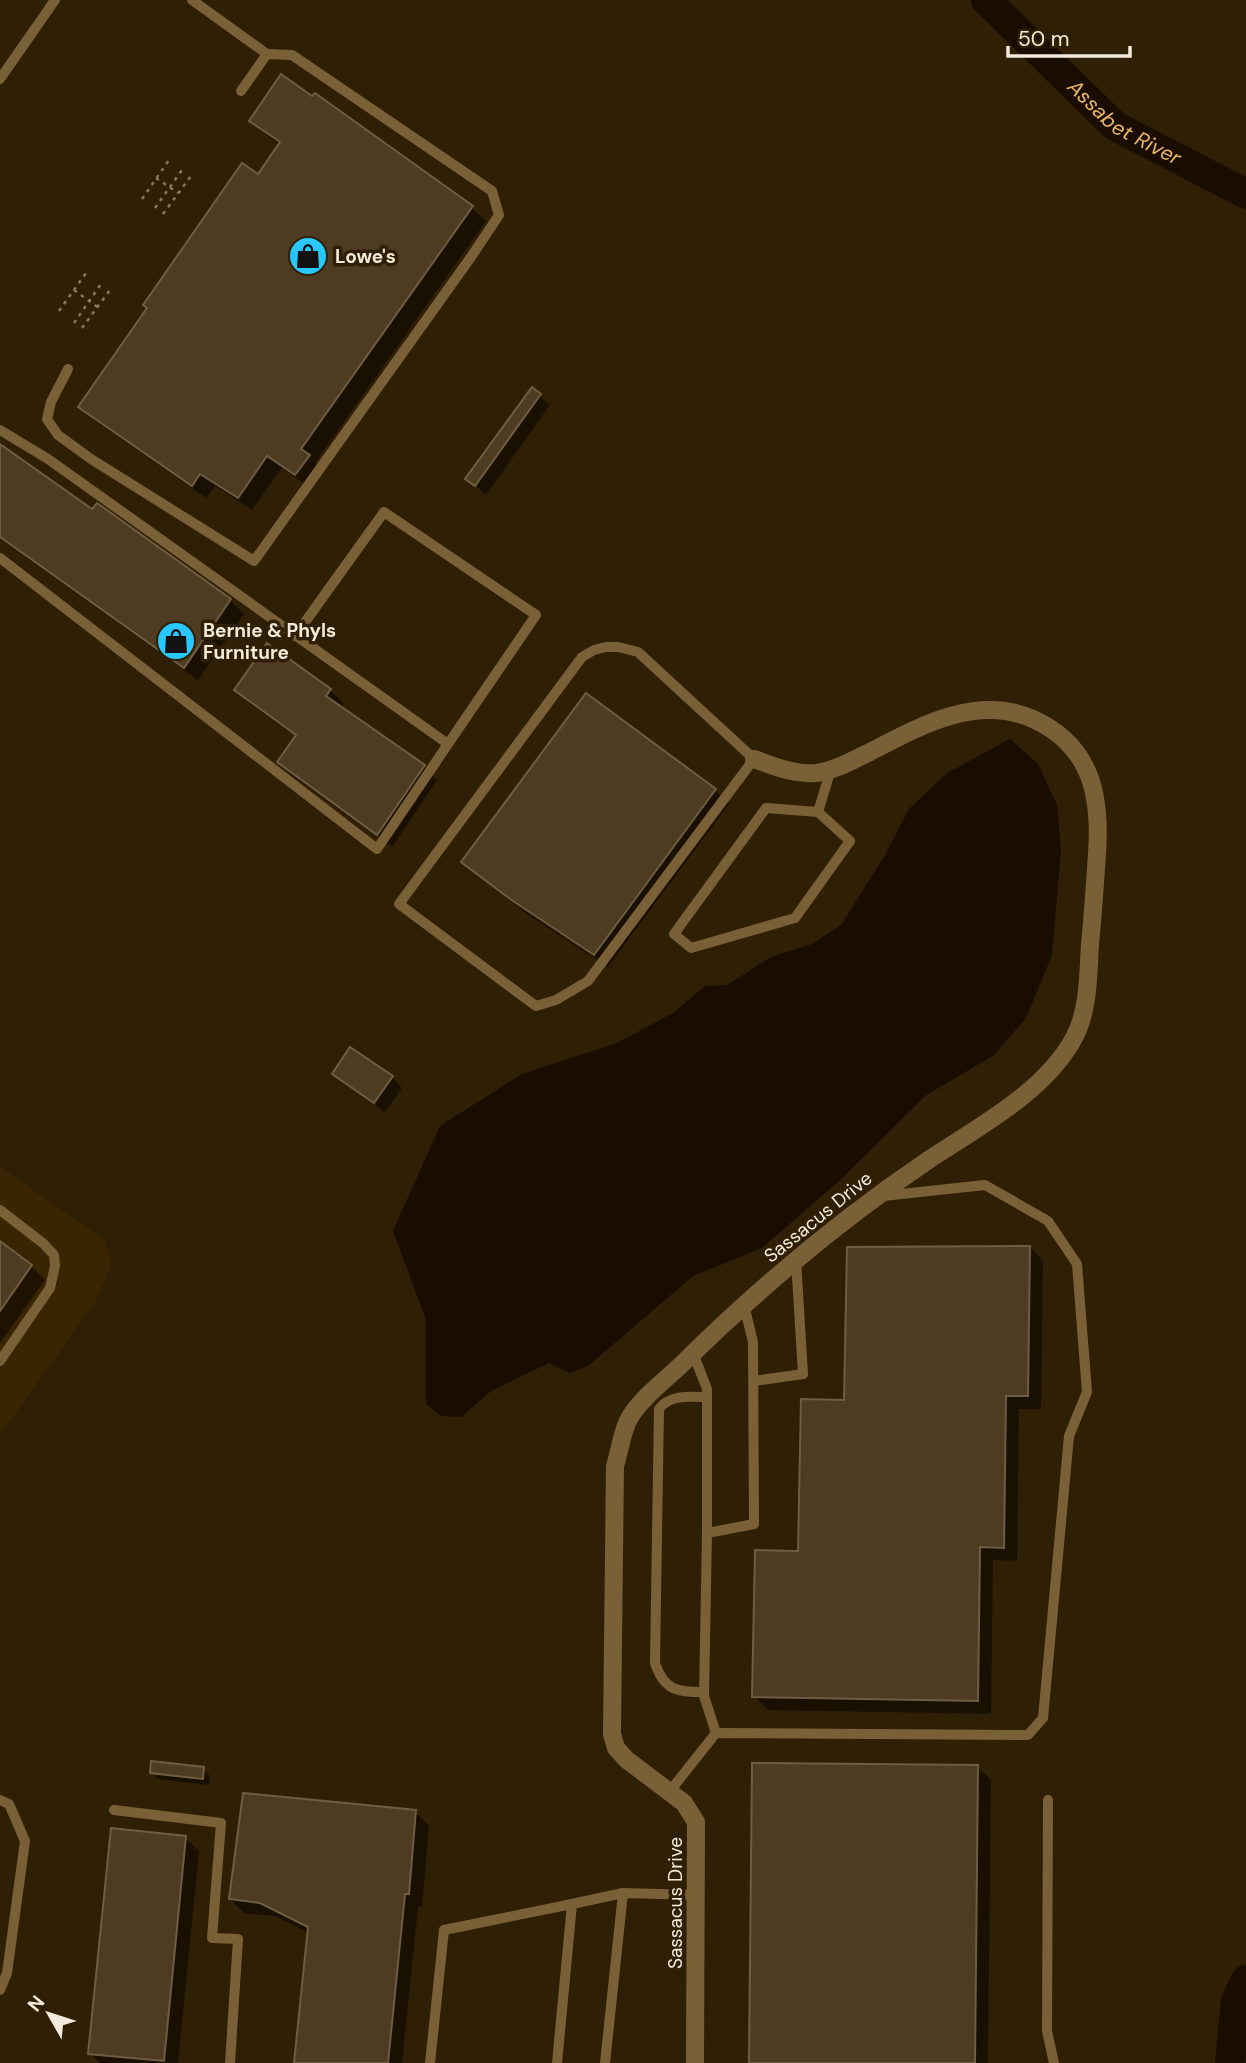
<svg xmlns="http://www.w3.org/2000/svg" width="1246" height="2063" font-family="'DM Sans',sans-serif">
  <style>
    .built { fill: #392502 }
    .water { fill: #180d00 }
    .shadow { fill: #0007 }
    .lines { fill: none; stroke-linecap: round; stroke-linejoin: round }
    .river { stroke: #180d00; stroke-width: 30 }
    .building { fill: #4d3c22; stroke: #6f5d42; stroke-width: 2 }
    .path { stroke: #857863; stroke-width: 2.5; stroke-dasharray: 3.5 5; stroke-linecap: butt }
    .lane { stroke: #7a6037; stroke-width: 10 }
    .street { stroke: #7a6037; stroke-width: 18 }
    .labels { text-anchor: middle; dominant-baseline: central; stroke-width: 7; stroke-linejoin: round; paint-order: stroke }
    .poi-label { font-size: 19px; font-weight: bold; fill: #f4eadb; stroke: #2f1f05; text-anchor: start }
    .street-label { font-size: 19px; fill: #f4eadb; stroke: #2f1f05 }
    .water-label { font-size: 21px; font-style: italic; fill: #eab663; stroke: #2f1f05 }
  </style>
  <rect width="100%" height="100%" fill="#2f1f05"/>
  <path class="built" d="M0 1167 105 1240 112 1263 96 1301 0 1435Z"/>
  <path class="water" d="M1010 739 1038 764 1057 805 1061 850 1052 955 1026 1018 994 1055 925 1096 839 1181 762 1248 693 1276 589 1365 570 1373 549 1363 491 1391 461 1417 441 1416 426 1404V1320L393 1231 440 1126 522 1074 617 1043 673 1013 705 986 727 985 771 957 812 944 841 925 885 855 909 809 947 773Z"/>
  <g class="shadow">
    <path d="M315 95 472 208 486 221 315 463 322 470 310 488 282 468 252 510 215 486 206 498 94 420 80 407 259 176 280 145 265 134 251 120 313 99Z"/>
    <path d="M532 389 550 405 486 495 468 479Z"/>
    <path d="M0 446 92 512 230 600 244 614 198 680 0 539Z"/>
    <path d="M236 690H330L344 704 341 708 424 767 437 780 392 847 293 776 279 762 297 737 250 704Z"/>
    <path d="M586 695 715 790 729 804 608 967 526 913 477 875 464 862Z"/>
    <path d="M334 1073 392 1077 402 1088 385 1112 344 1083Z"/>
    <path d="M0 1244 31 1266 45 1280 0 1343Z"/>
    <path d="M1030 1247 1043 1261 1041 1409H1019L1017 1561 993 1560 991 1714 768 1710 754 1696 846 1402Z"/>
    <path d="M977 1766 991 1780 988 2063H751Z"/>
    <path d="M203 1769 210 1776 209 1785 158 1779 151 1772Z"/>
    <path d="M415 1812 429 1826 422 1907H418L402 2063H296L309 1933 275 1916 244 1913 230 1899Z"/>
    <path d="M185 1837 199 1851 178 2063H100L90 2053Z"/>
  </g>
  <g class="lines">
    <g class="river">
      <path id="s1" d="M986 0 1115 126 1246 194"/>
      <path d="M1230 2063 1236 2001 1246 1980"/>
    </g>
  </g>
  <g class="building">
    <path d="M281 74 312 96 315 93 473 206 301 449 310 455 295 475 267 456 238 498 200 474 192 486 78 407 147 308 143 305 242 163 258 174 280 142 249 121Z"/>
    <path d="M532 387 541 394 475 486 465 479Z"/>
    <path d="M0 444 92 509 97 503 231 599 184 668 0 537Z"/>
    <path d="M267 643 331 689 326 696 425 765 377 835 277 762 296 735 234 690Z"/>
    <path d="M586 693 716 789 594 955 510 899 461 862Z"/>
    <path d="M350 1047 393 1076 374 1103 332 1074Z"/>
    <path d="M0 1241 32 1265 0 1311Z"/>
    <path d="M1030 1246 1028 1396H1006L1004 1548 980 1547 978 1701 752 1697 755 1550 798 1551 801 1399 844 1400 847 1247Z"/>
    <path d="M151 1761 204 1767 203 1779 150 1773Z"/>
    <path d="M752 1763 978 1765 975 2063H749Z"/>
    <path d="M243 1793 416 1810 409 1894H405L388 2063H294L308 1927 260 1903 229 1899Z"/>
    <path d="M111 1828 186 1836 164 2061 88 2054Z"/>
  </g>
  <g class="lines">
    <g class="path">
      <path d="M156 178 178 193"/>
      <path d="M142 199 169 160"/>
      <path d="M155 208 182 170"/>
      <path d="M163 214 191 176"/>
      <path d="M74 290 99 308"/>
      <path d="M59 311 86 273"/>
      <path d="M74 323 101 284"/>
      <path d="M82 328 110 290"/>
    </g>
    <g class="lane">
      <path d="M192 0 267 54"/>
      <path d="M0 79 55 0"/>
      <path d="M68 369 51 402 47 419 58 435 91 459 254 561 471 257 499 215 492 191 292 55 267 54 241 91"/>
      <path d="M0 430 48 459 448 744 377 849 0 558"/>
      <path d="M295 636 384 512 536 615 448 744"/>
      <path d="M606 647H618L638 652 754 759 588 981 556 1000 536 1006 399 904 582 657 594 650Z"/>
      <path d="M818 812 850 841 795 918 691 948 674 934 766 808 818 812 831 769"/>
      <path d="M0 1210 44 1244 54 1255 55 1266 50 1288 0 1361"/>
      <path d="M693 1353 707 1389V1533"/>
      <path d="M754 1381 803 1374 796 1260"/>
      <path d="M704 1692C678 1692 664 1691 655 1663L659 1409C670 1394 691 1397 707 1397"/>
      <path d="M716 1733 704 1696 707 1533 754 1524 753 1342 744 1305"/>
      <path d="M670 1791 716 1733 1028 1735 1043 1718 1069 1436 1087 1392 1077 1264 1048 1221 985 1185 883 1196"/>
      <path d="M0 1800 9 1804 25 1841 7 1973 0 1990"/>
      <path d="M1048 1800 1047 2031 1054 2063"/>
      <path d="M114 1810 221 1823 212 1938 238 1939 230 2063"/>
      <path d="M572 1904 623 1893"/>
      <path d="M430 2063 444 1930 572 1904 557 2063"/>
      <path d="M605 2063 623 1893 697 1895"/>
    </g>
    <path class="street" d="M695 2063 696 1822 684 1803 627 1760 616 1748 612 1734 615 1466C620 1450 622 1430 630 1417 642 1397 668 1378 684 1362 759 1288 840 1220 927 1161 978 1127 1044 1093 1074 1038 1089 1010 1088 975 1090 944 1093 914 1095 884 1097 854 1101 796 1092 746 1033 719 977 694 920 726 870 752 853 760 834 771 816 773 794 775 774 766 754 759"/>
  </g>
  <defs>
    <symbol id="shop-disc" viewBox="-11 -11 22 22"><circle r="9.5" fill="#28c8ff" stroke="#2f1f05"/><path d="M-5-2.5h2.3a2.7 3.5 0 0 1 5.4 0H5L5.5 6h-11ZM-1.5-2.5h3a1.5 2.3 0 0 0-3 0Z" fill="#111"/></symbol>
  </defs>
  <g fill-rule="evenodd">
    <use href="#shop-disc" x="286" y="234" width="44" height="44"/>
    <use href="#shop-disc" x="154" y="619" width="44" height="44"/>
  </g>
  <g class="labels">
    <g class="poi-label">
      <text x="335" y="256">Lowe's</text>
      <text x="203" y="630">Bernie &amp; Phyls<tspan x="203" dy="22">Furniture</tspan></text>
    </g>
    <g class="street-label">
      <text transform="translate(818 1217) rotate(-39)">Sassacus Drive</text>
      <text transform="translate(675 1903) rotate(-90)">Sassacus Drive</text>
    </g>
    <g class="water-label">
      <text stroke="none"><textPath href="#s1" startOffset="186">Assabet River</textPath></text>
    </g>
  </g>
  <g transform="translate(49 2014) rotate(309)" stroke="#2f1f05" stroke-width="5" paint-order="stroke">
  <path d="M0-5L12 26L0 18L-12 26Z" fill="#f4eadb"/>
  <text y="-10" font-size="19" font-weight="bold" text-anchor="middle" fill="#f4eadb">N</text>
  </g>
  <path d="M1008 46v10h122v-10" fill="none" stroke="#f4eadb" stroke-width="3.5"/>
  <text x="1018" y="46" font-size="21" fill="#f4eadb" stroke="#2f1f05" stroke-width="5" paint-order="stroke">50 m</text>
</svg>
